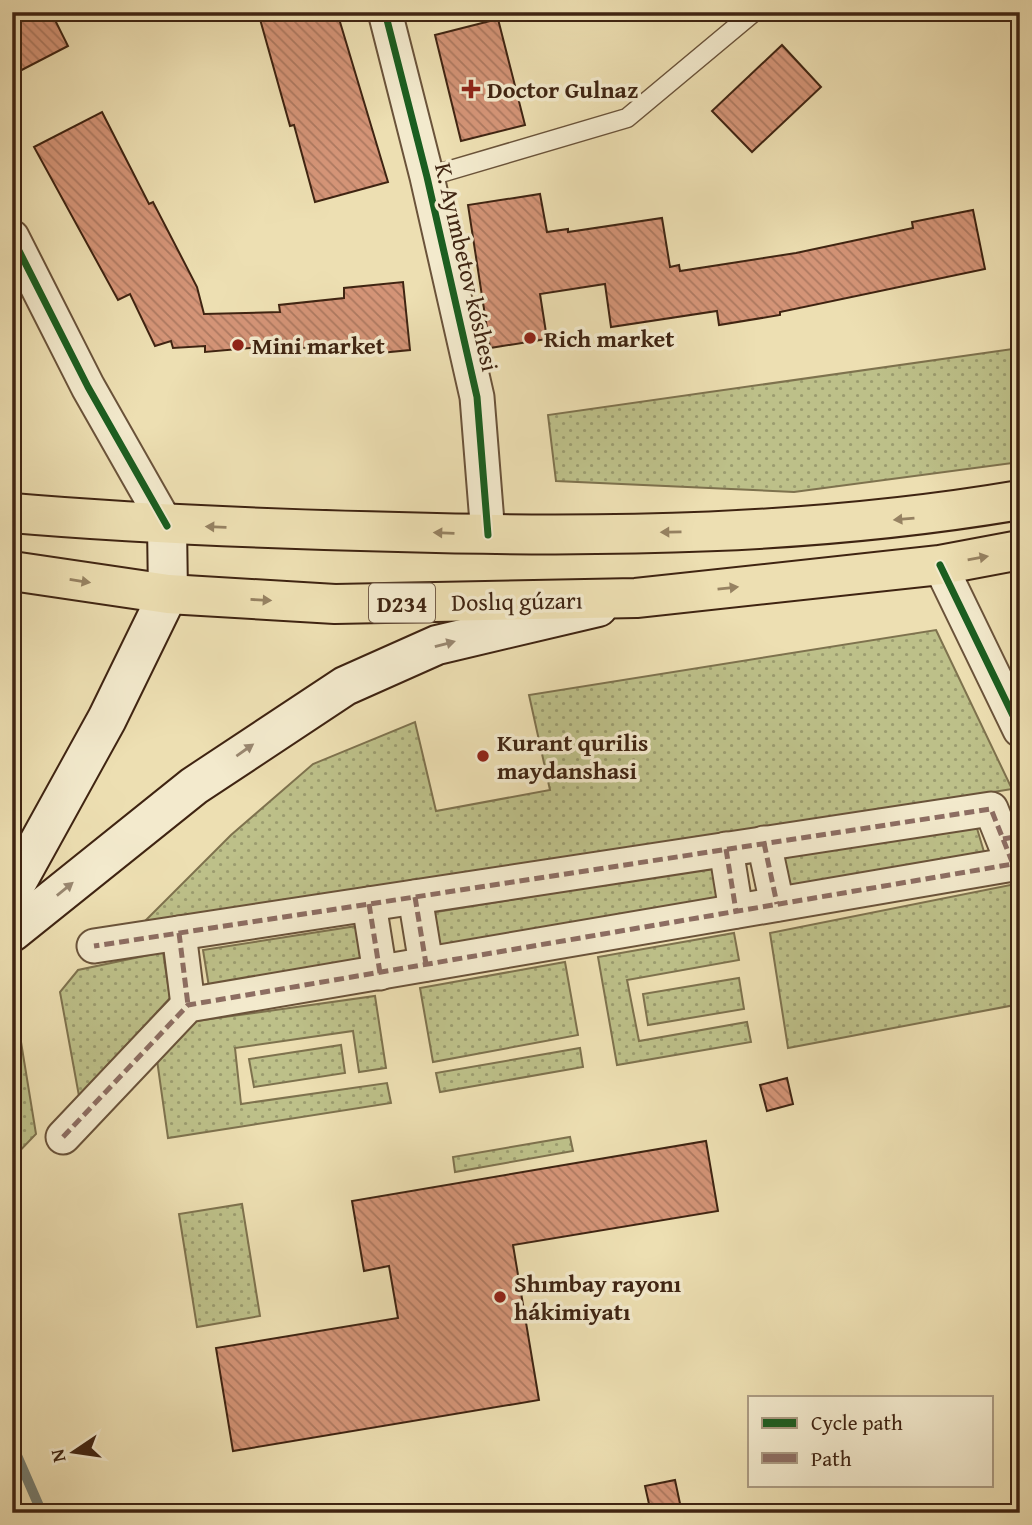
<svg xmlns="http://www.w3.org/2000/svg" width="1032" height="1525" font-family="'Gentium Book Plus',serif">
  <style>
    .grass { fill: url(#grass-dots); stroke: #7e724e; stroke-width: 2 }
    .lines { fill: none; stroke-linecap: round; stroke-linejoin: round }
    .stream { stroke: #767f73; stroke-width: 10 }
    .building { fill: url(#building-back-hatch); stroke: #3f2412; stroke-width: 2 }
    .lane-casing { stroke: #6a533a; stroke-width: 21 }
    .street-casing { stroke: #6a533a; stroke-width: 37 }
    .secondary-casing { stroke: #3f2412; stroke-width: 42 }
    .primary-casing { stroke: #3f2412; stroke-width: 42 }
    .lane { stroke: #f3eacd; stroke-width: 18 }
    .street { stroke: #f3eacd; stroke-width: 33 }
    .secondary { stroke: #f3eacd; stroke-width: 38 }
    .primary { stroke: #eddfb2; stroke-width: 38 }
    .quiet { stroke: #8d6e63; stroke-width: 5; stroke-dasharray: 10 5; stroke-linecap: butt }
    .cycleway-casing { stroke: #f3eacd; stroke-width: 11 }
    .cycleway { stroke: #1b5e20; stroke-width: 7 }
    .oneway { fill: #968262 }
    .oneway2 { fill: #998770 }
    .poi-dot { fill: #8f2418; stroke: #f3eacd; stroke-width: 2.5 }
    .labels { text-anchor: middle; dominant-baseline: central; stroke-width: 7; stroke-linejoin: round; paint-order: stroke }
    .shield { fill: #f3eacd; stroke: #755f4a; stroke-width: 2 }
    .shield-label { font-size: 23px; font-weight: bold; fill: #3f2412 }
    .poi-label { font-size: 24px; font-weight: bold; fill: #3f2412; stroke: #f3eacd; text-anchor: start }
    .street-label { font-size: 24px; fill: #3f2412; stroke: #f3eacd }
  </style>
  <defs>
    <pattern id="grass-dots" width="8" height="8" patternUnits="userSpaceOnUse" patternTransform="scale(1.75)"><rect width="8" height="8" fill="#bdc089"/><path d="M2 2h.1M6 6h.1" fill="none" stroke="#9b9c6f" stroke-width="1.8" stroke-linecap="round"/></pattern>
    <pattern id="building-back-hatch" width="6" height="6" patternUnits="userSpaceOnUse" patternTransform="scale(1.75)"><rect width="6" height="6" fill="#d49477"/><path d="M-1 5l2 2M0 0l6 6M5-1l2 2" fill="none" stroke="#ad7960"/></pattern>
  </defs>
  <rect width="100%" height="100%" fill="#eddfb2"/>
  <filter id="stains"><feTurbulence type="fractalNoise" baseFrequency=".00286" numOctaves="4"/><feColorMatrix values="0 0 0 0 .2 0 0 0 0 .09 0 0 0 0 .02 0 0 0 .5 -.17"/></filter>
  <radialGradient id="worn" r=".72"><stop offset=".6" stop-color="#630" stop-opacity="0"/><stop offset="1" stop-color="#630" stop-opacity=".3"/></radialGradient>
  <g class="grass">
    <path d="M1020 348V462L794 492 556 481 548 415Z"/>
    <path d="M936 630 1012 789 134 932 231 835 313 764 415 722 436 811 550 790 529 695Z"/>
    <path d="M976 825 987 862 786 894 780 854Z"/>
    <path d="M718 866 724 906 431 954 424 914Z"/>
    <path d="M1020 883V1004L788 1048 770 933Z"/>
    <path d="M363 925 369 962 209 987 203 950Z"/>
    <path d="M734 933 739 960 627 980 639 1041 747 1022 751 1042 617 1065 598 957Z"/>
    <path d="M163 952 170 998 79 1096 60 992 78 970Z"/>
    <path d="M565 962 578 1035 433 1062 420 988Z"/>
    <path d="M739 978 744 1009 648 1025 643 994Z"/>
    <path d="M375 996 386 1068 359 1072 353 1031 235 1048 241 1104 387 1083 391 1103 168 1138 156 1053 196 1021Z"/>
    <path d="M12 1033 21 1042 36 1134 12 1159Z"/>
    <path d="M341 1045 345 1073 254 1087 249 1059Z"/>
    <path d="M580 1048 583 1067 440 1092 436 1073Z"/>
    <path d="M570 1137 573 1151 455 1172 453 1157Z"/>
    <path d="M242 1204 260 1316 197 1327 179 1214Z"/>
  </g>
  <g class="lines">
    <path class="stream" d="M12 1444 42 1513"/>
  </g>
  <g class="building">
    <path d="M12 12H51L68 46 12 75Z"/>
    <path d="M258 12H337L388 182 315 202 294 125 290 126Z"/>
    <path d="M498 19 525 125 461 141 435 35Z"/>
    <path d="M782 45 821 87 752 152 712 111Z"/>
    <path d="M102 112 149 204 153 202 197 287 204 314 280 312 279 305 344 298V288L403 282 410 350 350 356 349 343 284 350 283 345 205 352V346L173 348 171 341 155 346 130 294 118 300 34 147Z"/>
    <path d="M540 194 547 232 568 229V232L662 218 670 267 679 265 680 271 796 253 913 228 912 222 973 210 985 269 780 312V315L719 325 717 311 611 327 605 284 540 294 547 339 490 348 468 205Z"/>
    <path d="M787 1078 793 1104 767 1111 760 1085Z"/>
    <path d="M706 1141 718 1211 513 1245 539 1400 233 1451 216 1348 398 1318 389 1266 364 1271 352 1201Z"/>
    <path d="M675 1480 682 1513H651L645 1486Z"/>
  </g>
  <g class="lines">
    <defs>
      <path id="lane" d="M427 177 627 118 754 12"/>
      <g id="street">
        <path d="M385 12 427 177 477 397 488 535"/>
        <path d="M12 237 88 387 167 526"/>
        <path d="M940 565 1020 730"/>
        <path d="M764 843 777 904"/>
        <path d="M726 849 736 911"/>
        <path d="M415 897 426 964"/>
        <path d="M369 904 380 973"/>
        <path d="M179 933 188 1005"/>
        <path d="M63 1137 188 1005 1013 864 991 809 94 946"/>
      </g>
      <g id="secondary">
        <path d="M12 891 107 719 168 594 167 526"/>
        <path d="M12 932 194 786 345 686 437 645 598 607"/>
      </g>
      <g id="primary">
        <path d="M12 513C141 524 269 529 398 532 606 538 814 535 1020 500"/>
        <path d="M12 571 168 594 335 604 636 598 940 565 1020 550"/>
      </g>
    </defs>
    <use href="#lane" class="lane-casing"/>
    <use href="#street" class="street-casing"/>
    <use href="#secondary" class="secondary-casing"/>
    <use href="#primary" class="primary-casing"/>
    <use href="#lane" class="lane"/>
    <use href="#street" class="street"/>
    <use href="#secondary" class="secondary"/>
    <use href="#primary" class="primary"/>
    <g class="quiet">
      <path d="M1003 839 1020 836"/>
      <path d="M764 843 777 904"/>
      <path d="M726 849 736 911"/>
      <path d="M415 897 426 964"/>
      <path d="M369 904 380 973"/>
      <path d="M179 933 188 1005"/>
      <path d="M63 1137 188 1005 1013 864 991 809 94 946"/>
    </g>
    <defs>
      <g id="cycleway">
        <path d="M385 12 427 177 477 397 488 535"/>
        <path d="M12 237 88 387 167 526"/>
        <path d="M940 565 1020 730"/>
      </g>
    </defs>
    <use href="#cycleway" class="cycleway-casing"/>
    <use href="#cycleway" class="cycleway"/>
  </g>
  <defs><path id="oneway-solid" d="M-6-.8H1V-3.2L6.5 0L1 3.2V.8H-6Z" transform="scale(1.75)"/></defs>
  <g class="oneway">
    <use href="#oneway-solid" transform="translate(904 519) rotate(175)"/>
    <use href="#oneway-solid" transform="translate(216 527) rotate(-178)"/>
    <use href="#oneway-solid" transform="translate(671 532) rotate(179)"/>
    <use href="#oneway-solid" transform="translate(444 533) rotate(-178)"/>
    <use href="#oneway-solid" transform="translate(978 558) rotate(-10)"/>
    <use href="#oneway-solid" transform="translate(80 581) rotate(9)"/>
    <use href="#oneway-solid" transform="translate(728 588) rotate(-6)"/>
    <use href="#oneway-solid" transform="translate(261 600) rotate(3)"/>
  </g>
  <g class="oneway2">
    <use href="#oneway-solid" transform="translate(445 644) rotate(-15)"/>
    <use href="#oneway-solid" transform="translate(245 750) rotate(-35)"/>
    <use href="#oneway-solid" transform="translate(65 889) rotate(-39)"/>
  </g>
  <g class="poi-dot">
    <path d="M467.5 78.5h7v7h7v7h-7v7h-7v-7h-7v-7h7z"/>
    <circle cx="530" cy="338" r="7"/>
    <circle cx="238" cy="345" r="7"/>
    <circle cx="483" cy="756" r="7"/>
    <circle cx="500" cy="1297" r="7"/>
  </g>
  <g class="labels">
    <rect class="shield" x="369" y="583.5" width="66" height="39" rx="5"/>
    <g class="shield-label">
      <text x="402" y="603">D234</text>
    </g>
    <g class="poi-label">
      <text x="487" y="89">Doctor Gulnaz</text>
      <text x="544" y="338">Rich market</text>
      <text x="252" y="345">Mini market</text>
      <text x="497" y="742">Kurant qurilis<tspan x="497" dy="28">maydanshasi</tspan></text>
      <text x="514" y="1283">Shımbay rayonı<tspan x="514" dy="28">hákimiyatı</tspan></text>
    </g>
    <g class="street-label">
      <text transform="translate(467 267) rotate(77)">K. Ayımbetov kóshesi</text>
      <text transform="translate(517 601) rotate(-1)">Doslıq gúzarı</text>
    </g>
  </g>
  <rect width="1032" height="1525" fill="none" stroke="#eddfb2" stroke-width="42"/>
  <rect x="14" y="14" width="1004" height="1497" fill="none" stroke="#3f2412" stroke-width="3.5"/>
  <rect x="21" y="21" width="990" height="1483" fill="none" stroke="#3f2412" stroke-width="2"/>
  <rect x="748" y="1396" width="245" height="91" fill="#f3eacd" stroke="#ab9b82" stroke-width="2"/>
  <rect x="762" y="1418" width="35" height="10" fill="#1b5e20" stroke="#ab9b82" stroke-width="2"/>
  <text x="811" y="1430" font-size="21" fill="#3f2412">Cycle path</text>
  <rect x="762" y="1453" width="35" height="10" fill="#8d6e63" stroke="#ab9b82" stroke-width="2"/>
  <text x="811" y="1466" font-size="21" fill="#3f2412">Path</text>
  <g transform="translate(74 1452) rotate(257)" stroke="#f3eacd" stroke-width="5" paint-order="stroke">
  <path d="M0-5L12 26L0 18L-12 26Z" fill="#3f2412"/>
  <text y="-10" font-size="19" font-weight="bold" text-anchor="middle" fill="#3f2412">N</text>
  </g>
  <rect width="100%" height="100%" filter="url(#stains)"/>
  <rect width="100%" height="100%" fill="url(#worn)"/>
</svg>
